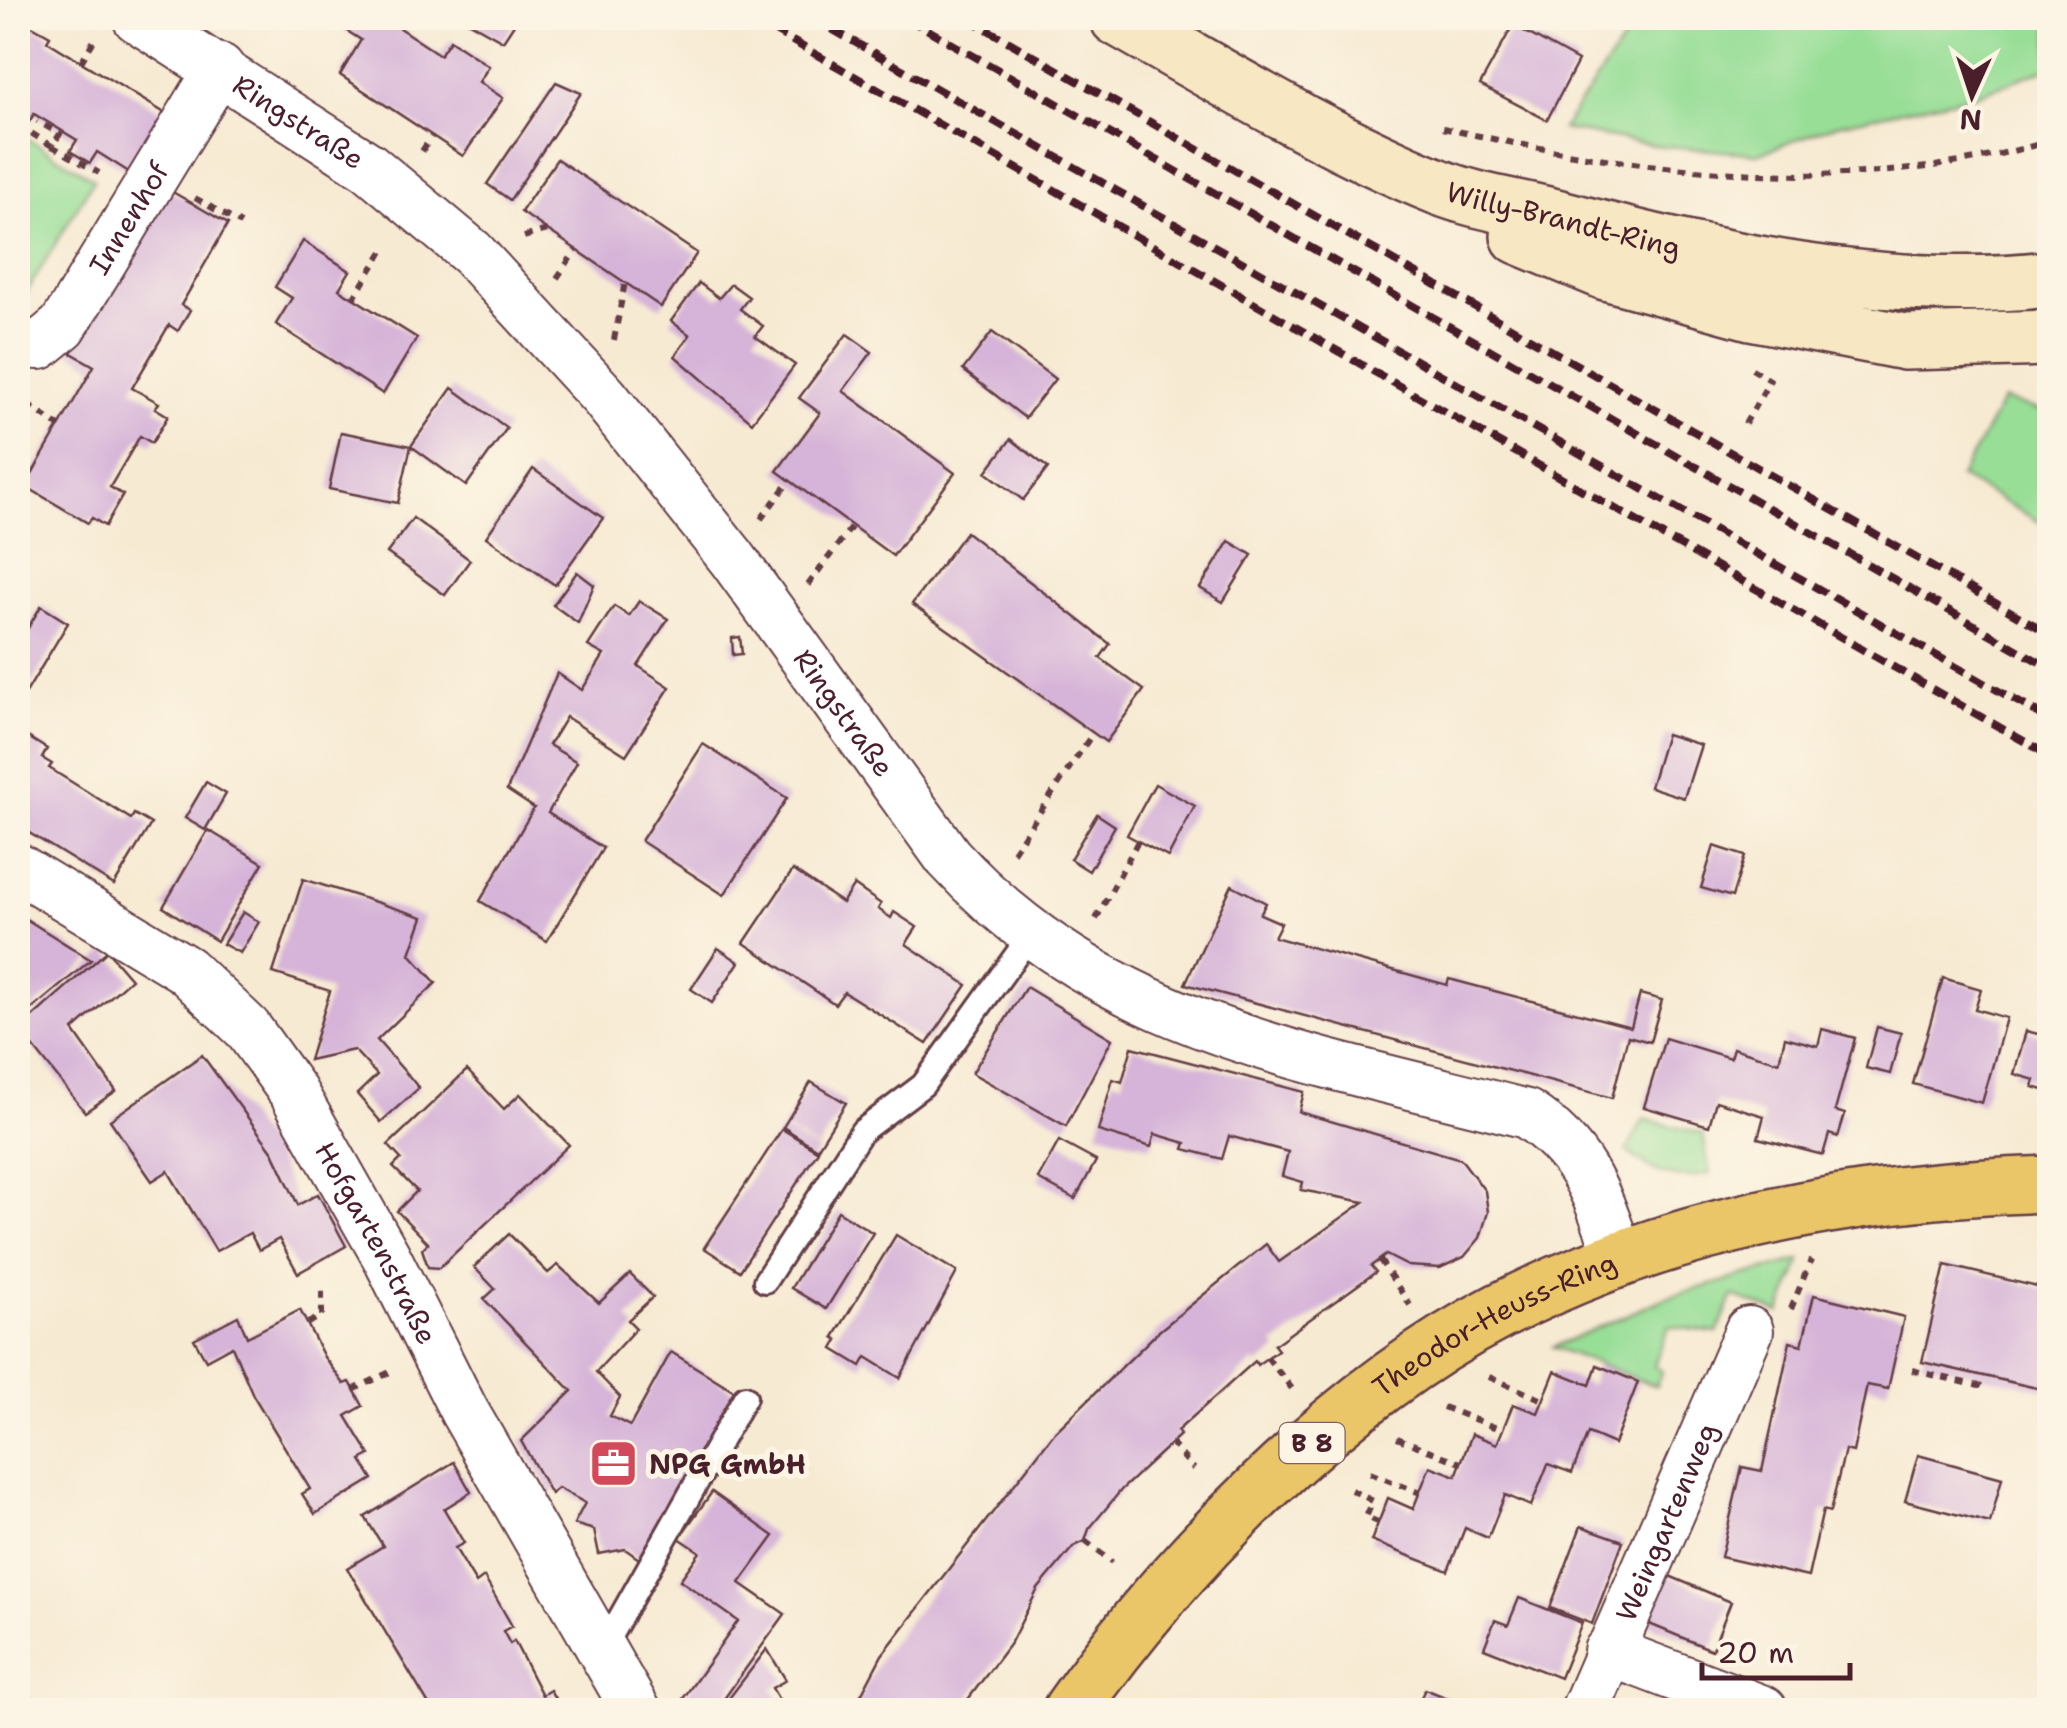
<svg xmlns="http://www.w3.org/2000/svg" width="2067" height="1728" font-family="'Shantell Sans',sans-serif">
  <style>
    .green { fill: #98de97; stroke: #717e61; stroke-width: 2.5 }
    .building { fill: #d6b3d8 }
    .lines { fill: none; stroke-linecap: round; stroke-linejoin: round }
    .lane-casing { stroke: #643d44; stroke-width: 28 }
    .street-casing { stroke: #643d44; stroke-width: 52 }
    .secondary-casing { stroke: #643d44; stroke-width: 60 }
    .primary-casing { stroke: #643d44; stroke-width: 60 }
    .path { stroke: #643d44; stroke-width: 6; stroke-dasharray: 8 8; stroke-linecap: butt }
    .lane { stroke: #fff; stroke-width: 22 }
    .street { stroke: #fff; stroke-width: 48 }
    .secondary { stroke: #f7e8c3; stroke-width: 55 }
    .primary { stroke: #eac669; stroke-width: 55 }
    .rail { stroke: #4a1f2b; stroke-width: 8; stroke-dasharray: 15 8; stroke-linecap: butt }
    .labels { text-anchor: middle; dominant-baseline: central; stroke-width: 10; stroke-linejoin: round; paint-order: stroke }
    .shield { fill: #fcf5e5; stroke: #7f5f63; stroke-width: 2.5 }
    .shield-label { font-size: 25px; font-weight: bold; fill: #4a1f2b }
    .street-label { font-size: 28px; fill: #4a1f2b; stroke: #fcf5e5 }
    .poi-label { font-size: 28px; font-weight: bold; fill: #4a1f2b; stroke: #fcf5e5; text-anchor: start }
  </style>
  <rect width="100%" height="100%" fill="#fcf5e5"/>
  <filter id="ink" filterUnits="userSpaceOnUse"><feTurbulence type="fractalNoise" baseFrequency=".01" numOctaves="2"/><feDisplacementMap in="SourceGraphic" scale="20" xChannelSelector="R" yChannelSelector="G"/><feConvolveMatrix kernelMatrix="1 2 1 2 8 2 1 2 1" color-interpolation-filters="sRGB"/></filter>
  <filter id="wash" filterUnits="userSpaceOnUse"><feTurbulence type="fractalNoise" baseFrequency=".0048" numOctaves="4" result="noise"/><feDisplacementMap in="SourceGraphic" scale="40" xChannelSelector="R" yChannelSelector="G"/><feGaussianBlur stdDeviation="2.25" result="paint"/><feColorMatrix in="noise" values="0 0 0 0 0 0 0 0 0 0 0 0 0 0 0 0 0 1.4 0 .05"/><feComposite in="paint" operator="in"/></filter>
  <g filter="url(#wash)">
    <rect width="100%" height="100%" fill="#f7ead3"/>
    <g class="green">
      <path d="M1639 18H2049V68L1975 95 1838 124 1758 154 1652 145 1562 129Z"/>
      <path d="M18 133 94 179 18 307Z"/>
      <path d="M2003 400 2049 413V527L1960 477Z"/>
      <path d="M1644 1119 1703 1134 1710 1174C1673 1181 1655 1175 1627 1151Z"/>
      <path d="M1801 1260 1780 1313 1733 1296 1717 1333 1669 1326 1654 1366 1662 1371 1656 1386 1553 1347 1668 1297Z"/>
    </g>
    <g id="blocks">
      <g class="building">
        <path d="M18 18 50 36 47 41 176 120 140 179 97 152 90 163 70 151 77 140 34 114 27 125 18 119Z"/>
        <path d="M327 18H384L440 55 450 40 489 66 479 82 503 98 463 156 340 75 361 40Z"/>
        <path d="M462 18H518L503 41Z"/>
        <path d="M1513 25 1578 61 1547 120 1480 85Z"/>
        <path d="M556 82 581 93 510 200 487 184Z"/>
        <path d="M557 159 697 253 661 307 521 212Z"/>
        <path d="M164 187 228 224 181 305 190 310 178 331 169 325 132 388 159 403 155 408 168 416 152 443 140 436 110 487 123 495 105 526 92 518 88 523 25 486 94 366 68 351Z"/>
        <path d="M303 241 350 271 339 289 417 338 383 394 276 324 292 298 275 287Z"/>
        <path d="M699 283 719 298 731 284 749 297 740 309 763 326 755 336 795 365 752 422 675 356 690 335 671 321Z"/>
        <path d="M992 332 1055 379 1025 418 963 370Z"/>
        <path d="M847 334 872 352 843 391 955 473 893 556 777 471 820 413 799 398Z"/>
        <path d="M452 388 507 428 466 486 411 446Z"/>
        <path d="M341 432 411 446 398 503 329 489Z"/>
        <path d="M1011 439 1048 468 1023 500 986 472Z"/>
        <path d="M533 469 603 518 555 585 486 537Z"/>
        <path d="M413 518 470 560 445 595 387 553Z"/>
        <path d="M966 532 1110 644 1100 658 1144 690 1106 742 912 604Z"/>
        <path d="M1229 541 1252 555 1223 602 1200 588Z"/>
        <path d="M577 572 594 585 578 623 553 605Z"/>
        <path d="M639 601 668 619 638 666 670 687 626 755 566 717 549 745 577 762 548 813 603 848 547 941 480 901 534 808 507 790 557 673 582 690 604 655 588 646 614 606 629 616Z"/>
        <path d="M41 606 68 623 18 706V629L25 633Z"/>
        <path d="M740 637 742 654 733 655 732 638Z"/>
        <path d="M18 731 47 749 42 758 52 764 49 768 131 819 134 814 151 824 114 885 18 826Z"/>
        <path d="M1666 734 1701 745 1684 798 1650 787Z"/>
        <path d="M703 744 787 798 724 895 641 841Z"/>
        <path d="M206 782 226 794 205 830 185 818Z"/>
        <path d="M1155 784 1195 806 1168 857 1127 835Z"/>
        <path d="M1097 814 1115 826 1089 871 1070 859Z"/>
        <path d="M208 830 263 863 217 941 163 907Z"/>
        <path d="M1714 846 1745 856 1732 897 1701 888Z"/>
        <path d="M793 870 842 903 854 885 881 904 878 909 891 918 894 912 917 927 906 944 967 985 927 1044 844 992 835 1004 744 943Z"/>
        <path d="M303 879 423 917 410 954 436 983 377 1040 419 1088 381 1122 357 1094 377 1075 354 1050 309 1060 330 991 273 973Z"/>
        <path d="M1232 885 1266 903 1260 914 1281 923 1274 937 1447 985 1449 979 1631 1027 1640 994 1662 1000 1650 1042 1628 1036 1612 1098 1185 984Z"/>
        <path d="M243 912 259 922 240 953 223 944Z"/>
        <path d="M18 914 91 960 24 1016 18 1008Z"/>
        <path d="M718 948 739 962 712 1003 691 989Z"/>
        <path d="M107 951 131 979 73 1030 116 1091 85 1112 19 1029Z"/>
        <path d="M1943 978 1981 989 1975 1009 2006 1018 1982 1103 1913 1084Z"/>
        <path d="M1026 987 1112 1039 1066 1126 972 1073Z"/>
        <path d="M1877 1027 1901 1033 1890 1074 1866 1068Z"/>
        <path d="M1822 1029 1855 1038 1835 1111 1845 1114 1838 1137 1829 1134 1823 1155 1758 1138 1764 1116 1716 1101 1709 1126 1644 1107 1665 1038 1730 1058 1733 1048 1779 1062 1785 1037 1818 1046Z"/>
        <path d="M2026 1031 2050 1037V1092L2033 1087 2035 1080 2014 1074Z"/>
        <path d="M1132 1047 1304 1092 1299 1112 1461 1159 1485 1191 1488 1212 1480 1238 1464 1257 1440 1268 1408 1266 1386 1255 1371 1266 1376 1272 1274 1345 1278 1350 1257 1365 1255 1361 1177 1431 1180 1435 1122 1489 1089 1529 1085 1541 1073 1547 1038 1589 1011 1642 960 1710H853L882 1655 1055 1432 1159 1331 1266 1244 1279 1262 1364 1202 1301 1190 1303 1182 1282 1176 1288 1152 1229 1136 1222 1159 1184 1149 1186 1143 1155 1134 1151 1147 1098 1131 1113 1079 1122 1082Z"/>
        <path d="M202 1055 273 1152 298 1205 318 1194 346 1246 298 1273 279 1239 259 1250 250 1233 216 1251 168 1171 152 1181 110 1120Z"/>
        <path d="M467 1070 504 1109 520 1094 569 1145 439 1268 428 1267 422 1249 428 1243 397 1211 417 1191 393 1167 401 1159 388 1145Z"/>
        <path d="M811 1082 846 1103 817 1149 783 1127Z"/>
        <path d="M782 1129 818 1151 740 1271 704 1248Z"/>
        <path d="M1059 1141 1096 1161 1075 1199 1038 1179Z"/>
        <path d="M838 1211 873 1233 826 1309 791 1288Z"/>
        <path d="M509 1234 548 1273 558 1265 599 1303 630 1274 653 1297 628 1320 636 1328 596 1372 620 1397 610 1416 630 1426 671 1352 736 1392 639 1559 625 1549 599 1554 594 1530 574 1524 585 1503 558 1488 551 1494 521 1441 572 1391 484 1299 495 1289 474 1267Z"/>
        <path d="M896 1235 957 1272 900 1378 866 1357 861 1366 833 1349 838 1340 834 1337Z"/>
        <path d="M1945 1265 2050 1290V1391L1922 1362Z"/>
        <path d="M1814 1295 1904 1317 1888 1389 1867 1385 1853 1452 1845 1450 1830 1512 1823 1510 1808 1577 1721 1557 1742 1467 1762 1471 1790 1342 1802 1345Z"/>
        <path d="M300 1310 324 1357 344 1384 350 1382 363 1406 346 1416 370 1455 361 1460 373 1479 315 1514 302 1494 310 1489 253 1395 232 1346 206 1360 194 1339 238 1316 247 1337Z"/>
        <path d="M1597 1365 1638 1382 1614 1444 1588 1433 1572 1473 1548 1464 1531 1506 1505 1495 1488 1538 1465 1528 1448 1571 1371 1541 1388 1498 1413 1509 1430 1466 1456 1476 1472 1434 1497 1444 1513 1404 1538 1413 1555 1371 1590 1385Z"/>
        <path d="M1918 1455 2002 1478 1990 1523 1905 1501Z"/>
        <path d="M454 1462 471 1492 444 1509 464 1543 455 1548 476 1583 484 1577 512 1626 503 1631 510 1644 514 1641 542 1695 550 1690 562 1710H432L347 1568 383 1546 365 1517Z"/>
        <path d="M712 1492 774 1536 740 1583 785 1614 716 1710H675L738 1621 680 1580 700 1552 679 1538Z"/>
        <path d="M1581 1526 1623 1541 1592 1624 1550 1608Z"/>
        <path d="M1667 1575 1731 1602 1712 1650 1647 1623Z"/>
        <path d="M1519 1598 1582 1623 1560 1678 1484 1648 1495 1620 1508 1625Z"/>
        <path d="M767 1649 786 1680 772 1688 785 1710H720Z"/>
        <path d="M1425 1689 1465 1705 1463 1710H1415Z"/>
      </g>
    </g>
  </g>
  <g filter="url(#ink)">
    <use href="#blocks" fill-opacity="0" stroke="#643d44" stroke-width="2.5"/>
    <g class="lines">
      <defs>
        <g id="lane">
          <path d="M765 1281 862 1131 923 1085 1030 936"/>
          <path d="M602 1650 745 1397"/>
        </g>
        <g id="street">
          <path id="s1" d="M137 18 369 167 472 253 604 397 732 558 948 857C1106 1030 1312 1058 1527 1114 1586 1153 1597 1196 1620 1259"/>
          <path id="s2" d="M18 344 40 345 63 326 220 68"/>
          <path id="s3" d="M18 868 186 970 247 1028 293 1092 386 1256 464 1411 636 1710"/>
          <path d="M1608 1651 1763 1710"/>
          <path id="s4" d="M1585 1710 1749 1331"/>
        </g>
        <g id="secondary">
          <path id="s5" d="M1118 18C1222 77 1328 142 1439 187 1476 202 1518 207 1556 217 1716 260 1884 297 2050 279"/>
          <path d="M1519 236 1606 272 1751 312 1905 342 2050 338"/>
        </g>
        <g id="primary">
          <path id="s6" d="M1071 1710C1175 1562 1337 1395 1500 1311 1670 1224 1861 1189 2050 1184"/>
        </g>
      </defs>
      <use href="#lane" class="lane-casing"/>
      <use href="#street" class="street-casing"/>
      <use href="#secondary" class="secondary-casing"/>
      <use href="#primary" class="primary-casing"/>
      <g class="path">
        <path d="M81 62 96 37"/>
        <path d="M18 125 52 146 60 134 37 121"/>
        <path d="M1443 128C1642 173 1850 200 2050 141"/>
        <path d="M52 146 99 173"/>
        <path d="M422 151 432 136"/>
        <path d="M195 198 241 224"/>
        <path d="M524 237 547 230"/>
        <path d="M557 278 576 250"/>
        <path d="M353 299 387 245"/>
        <path d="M614 340 625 282"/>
        <path d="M26 389 28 405 59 426"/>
        <path d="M1745 424 1770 380 1747 366"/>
        <path d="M761 519 790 480"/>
        <path d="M808 585 852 526"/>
        <path d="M1013 852 1093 733"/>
        <path d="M1096 919 1138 841"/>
        <path d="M1380 1260 1410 1305"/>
        <path d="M1791 1309 1811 1260"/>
        <path d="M308 1323 322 1316V1288"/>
        <path d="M1267 1357 1293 1390"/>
        <path d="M1912 1370 1979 1386 1982 1376"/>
        <path d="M1489 1377 1543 1400"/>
        <path d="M353 1390 392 1371"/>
        <path d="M1443 1407 1502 1430"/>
        <path d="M1397 1438 1461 1463"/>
        <path d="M1171 1443 1194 1469"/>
        <path d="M1370 1473 1420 1493"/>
        <path d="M1351 1490 1373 1501 1366 1517 1378 1522"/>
        <path d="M1085 1541 1112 1562"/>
      </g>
      <use href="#lane" class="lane"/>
      <use href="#street" class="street"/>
      <use href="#secondary" class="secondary"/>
      <use href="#primary" class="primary"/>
      <g class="rail">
        <path d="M752 18 2050 756"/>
        <path d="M812 18 2050 720"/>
        <path d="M907 18 2050 668"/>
        <path d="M967 18 2050 634"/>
      </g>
    </g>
  </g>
  <defs>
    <symbol id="office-square" viewBox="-11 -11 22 22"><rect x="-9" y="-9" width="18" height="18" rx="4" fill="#d1495b" stroke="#fcf5e5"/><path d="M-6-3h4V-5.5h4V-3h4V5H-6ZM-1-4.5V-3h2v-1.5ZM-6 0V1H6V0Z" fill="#fff"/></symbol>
  </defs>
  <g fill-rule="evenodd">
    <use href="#office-square" x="586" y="1436" width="55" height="55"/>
  </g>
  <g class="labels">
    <rect class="shield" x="1279.5" y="1423" width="65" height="40" rx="8"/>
    <g class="shield-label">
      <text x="1312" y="1443">B 8</text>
    </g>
    <g class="street-label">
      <text stroke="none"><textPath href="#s1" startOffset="192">Ringstraße</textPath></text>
      <text stroke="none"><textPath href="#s5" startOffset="492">Willy-Brandt-Ring</textPath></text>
      <text stroke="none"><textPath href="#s2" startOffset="178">Innenhof</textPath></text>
      <text stroke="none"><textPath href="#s1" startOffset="1002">Ringstraße</textPath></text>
      <text stroke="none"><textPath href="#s3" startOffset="532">Hofgartenstraße</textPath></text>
      <text stroke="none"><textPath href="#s6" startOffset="580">Theodor-Heuss-Ring</textPath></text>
      <text stroke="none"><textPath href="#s4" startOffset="205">Weingartenweg</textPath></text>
    </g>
    <g class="poi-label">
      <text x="649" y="1464">NPG GmbH</text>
    </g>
  </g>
  <rect width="2067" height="1728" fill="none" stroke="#fcf5e5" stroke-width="60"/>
  <g transform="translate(1972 95) rotate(183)" stroke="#fcf5e5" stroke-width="8" paint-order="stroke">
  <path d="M0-8L18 38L0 25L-18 38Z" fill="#4a1f2b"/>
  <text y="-15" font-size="28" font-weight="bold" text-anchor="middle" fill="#4a1f2b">N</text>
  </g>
  <path d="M1702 1663v15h148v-15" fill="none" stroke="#4a1f2b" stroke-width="5"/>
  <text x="1717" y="1663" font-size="30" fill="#4a1f2b" stroke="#fcf5e5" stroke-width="8" paint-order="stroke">20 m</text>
</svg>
